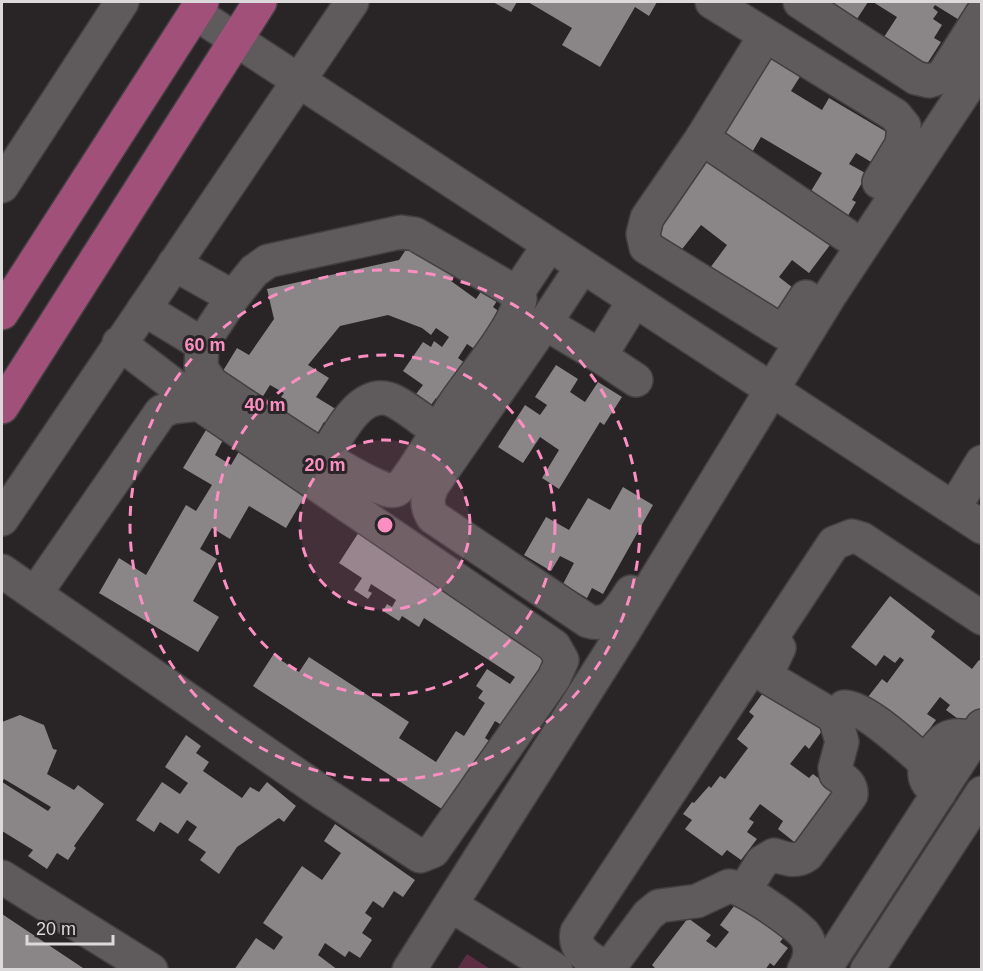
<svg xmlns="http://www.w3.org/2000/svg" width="983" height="971" font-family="Arial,sans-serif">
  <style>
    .green { fill: #5c2d43 }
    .building { fill: #8a8587; fill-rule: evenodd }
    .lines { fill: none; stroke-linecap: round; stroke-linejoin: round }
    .minor-casing { stroke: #423f40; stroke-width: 36 }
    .major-casing { stroke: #423f40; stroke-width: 36 }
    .minor { stroke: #5f5a5c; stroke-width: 33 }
    .major { stroke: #a15079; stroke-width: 33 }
    .ring { fill: none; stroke: #fc8fc1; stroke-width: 3; stroke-dasharray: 10 8 }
    .centre { fill: #fc8fc1; stroke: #292426; stroke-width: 3 }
    .ring-label { font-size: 18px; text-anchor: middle; font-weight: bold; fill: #fc8fc1; stroke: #292426; stroke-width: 6; stroke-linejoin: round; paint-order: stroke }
  </style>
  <rect width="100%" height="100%" fill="#292426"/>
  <path class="green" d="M467 954 490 969H457Z"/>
  <g class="building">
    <path d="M493 2H517L511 12Z"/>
    <path d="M528 2H657L649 16 635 7 600 67 562 45 572 28Z"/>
    <path d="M828 2H868L857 19Z"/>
    <path d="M873 2H971L981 7 969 26 935 5 933 8 938 12 933 19 942 25 934 38 941 42 927 64 884 37 897 17Z"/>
    <path d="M760 50 801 75 791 91 822 110 829 98 900 140 883 169 856 153 849 164 867 174 852 200 856 202 846 219 808 196 822 173 761 137 751 154 716 133Z"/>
    <path d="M709 147 833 241 809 273 792 260 779 277 802 295 781 323 710 268 727 245 701 225 679 253 647 229Z"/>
    <path d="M411 242 456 274 451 281 476 299 482 290 497 301 493 307 505 316 479 352 467 344 458 358 472 368 447 405 436 398 431 405 416 394 423 385 403 371 423 342 431 347 434 341 442 347 449 337 436 328 431 335 422 328 388 315 340 326 308 365 329 378 316 397 344 414 336 429 324 422 317 434 280 410 286 400 281 397 284 393 270 385 262 398 221 374 237 348 249 355 274 319 267 289 399 260Z"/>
    <path d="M556 365 578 379 570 392 585 402 598 382 622 397 604 425 600 422 559 489 542 478 559 450 540 437 523 463 498 447 525 405 540 415 547 405 535 397Z"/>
    <path d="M206 430 223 440 215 455 231 465 241 448 309 489 286 528 249 506 230 539 212 528 200 549 217 559 193 601 219 617 198 652 99 593 119 558 146 575 186 505 196 511 212 485 183 468Z"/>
    <path d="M623 487 653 505 603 594 592 588 587 598 563 584 574 563 560 556 551 571 524 555 546 517 569 530 588 498 610 510Z"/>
    <path d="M359 532 554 658 508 729 495 721 485 738 497 746 445 811 253 686 273 655 299 672 309 657 409 722 399 738 436 762 456 731 464 736 485 703 478 698 483 691 476 686 487 669 510 684 515 677 424 618 419 627 402 616 399 621 383 611 387 604 392 607 396 600 371 584 368 591 372 593 368 599 354 590 362 578 339 563Z"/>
    <path d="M890 596 935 631 931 637 972 669 979 660 982 662V710L969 727 946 710 950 705 940 697 927 714 936 720 919 743 868 697 882 679 887 683 904 660 900 657 895 663 884 655 876 666 851 647Z"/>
    <path d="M768 686 824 728 809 749 805 745 790 764 809 778 813 774 839 794 803 849 778 829 783 821 760 804 749 819 754 822 747 832 757 839 741 860 727 850 722 856 685 829 692 820 683 814 692 802 694 803 709 786 711 788 720 776 725 779 748 748 737 739 754 716 749 712Z"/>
    <path d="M20 715 44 725 53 749 57 750 47 774 74 790 78 785 104 804 74 846 76 848 68 860 57 853 47 869 28 856 33 850 2 831V722ZM4 779 51 807 48 811 2 782Z"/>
    <path d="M186 735 201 746 196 753 209 762 203 771 242 798 250 787 259 792 267 782 296 806 284 822 279 818 237 847 219 874 200 860 206 852 188 840 197 827 187 820 178 834 160 822 154 832 136 820 162 782 180 794 188 783 165 767Z"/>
    <path d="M335 824 415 880 403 897 394 891 383 908 373 901 365 913 372 918 362 933 372 940 360 958 349 951 345 957 325 943 318 955 338 970H234L256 938 274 950 283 937 263 923 302 866 322 880 341 853 324 841Z"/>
    <path d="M737 902 778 926 775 931 784 937 780 942 788 948 774 966 770 963 765 970H657L652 965 688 918 711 935 706 941 716 948 729 932 720 925Z"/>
    <path d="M2 914 86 970H2Z"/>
  </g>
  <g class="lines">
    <defs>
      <g id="minor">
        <path d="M712 2 895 115 904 126 902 144 879 182"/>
        <path d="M800 2 916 78 929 81 942 77 982 14"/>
        <path d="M195 13 982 527"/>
        <path d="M765 36 702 138 846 235"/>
        <path d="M702 138 647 218 643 234 646 247 783 332 806 297"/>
        <path d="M2 186 122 2"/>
        <path d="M582 267 545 323 600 356 634 301"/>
        <path d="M517 293 549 245"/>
        <path d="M144 309 202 344 233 297 174 264"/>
        <path d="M545 323 432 486C427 498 426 506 433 517L588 621C611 628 620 608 631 592"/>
        <path d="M119 343 199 404"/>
        <path d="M202 344 201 368 212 384C236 399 378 499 396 490 409 483 444 419 455 403 471 379 517 325 520 299L510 289 415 234 401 232 268 261 254 271 233 297"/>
        <path d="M600 356 636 380"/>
        <path d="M324 457C338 437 358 390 389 399 402 403 424 422 437 430"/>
        <path d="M954 508 982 462"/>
        <path d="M2 519 352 2"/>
        <path d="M2 571 35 594 323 793 420 856 433 851 554 678 562 660 554 646 199 404 172 407 161 412 35 594"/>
        <path d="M835 717 844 707C864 706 909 749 926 763 922 778 927 785 939 793"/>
        <path d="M926 763C941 740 946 731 974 738"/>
        <path d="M2 877 151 970"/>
        <path d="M744 891 762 862 774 855C787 859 796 863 807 855L851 795C852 784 844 780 836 774L835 768 842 742 835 717 769 678 768 671 779 648 774 641"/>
        <path d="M452 906 556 970"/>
        <path d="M608 969 648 915 659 906 697 901 729 886C744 887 793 922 804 934 813 945 811 958 804 970"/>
        <path d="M409 970 621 636 830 295 982 65"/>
        <path d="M609 970C594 960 573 953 577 932L834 543 852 536 862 539 982 618"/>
        <path d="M824 970 982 726"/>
        <path d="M867 970 982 793"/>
      </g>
      <g id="major">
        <path d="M2 313 202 2"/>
        <path d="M2 407 260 2"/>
      </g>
    </defs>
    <use href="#minor" class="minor-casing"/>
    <use href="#major" class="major-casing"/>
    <use href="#minor" class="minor"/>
    <use href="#major" class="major"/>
  </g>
  <circle cx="385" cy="525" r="85" fill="#fc8fc1" fill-opacity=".12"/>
  <g class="ring">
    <circle cx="385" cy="525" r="85"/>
    <circle cx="385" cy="525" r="170"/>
    <circle cx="385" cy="525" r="255"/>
  </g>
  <circle cx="385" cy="525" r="9" class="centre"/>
  <g class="ring-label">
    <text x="205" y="351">60 m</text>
    <text x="265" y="411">40 m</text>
    <text x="325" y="471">20 m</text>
  </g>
  <rect width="983" height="971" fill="none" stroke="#dcd9da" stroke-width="6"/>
  <path d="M27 935v9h86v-9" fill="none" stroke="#dcd9da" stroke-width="3"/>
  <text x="36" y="935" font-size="18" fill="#dcd9da" stroke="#292426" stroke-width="4.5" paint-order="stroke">20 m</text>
</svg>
